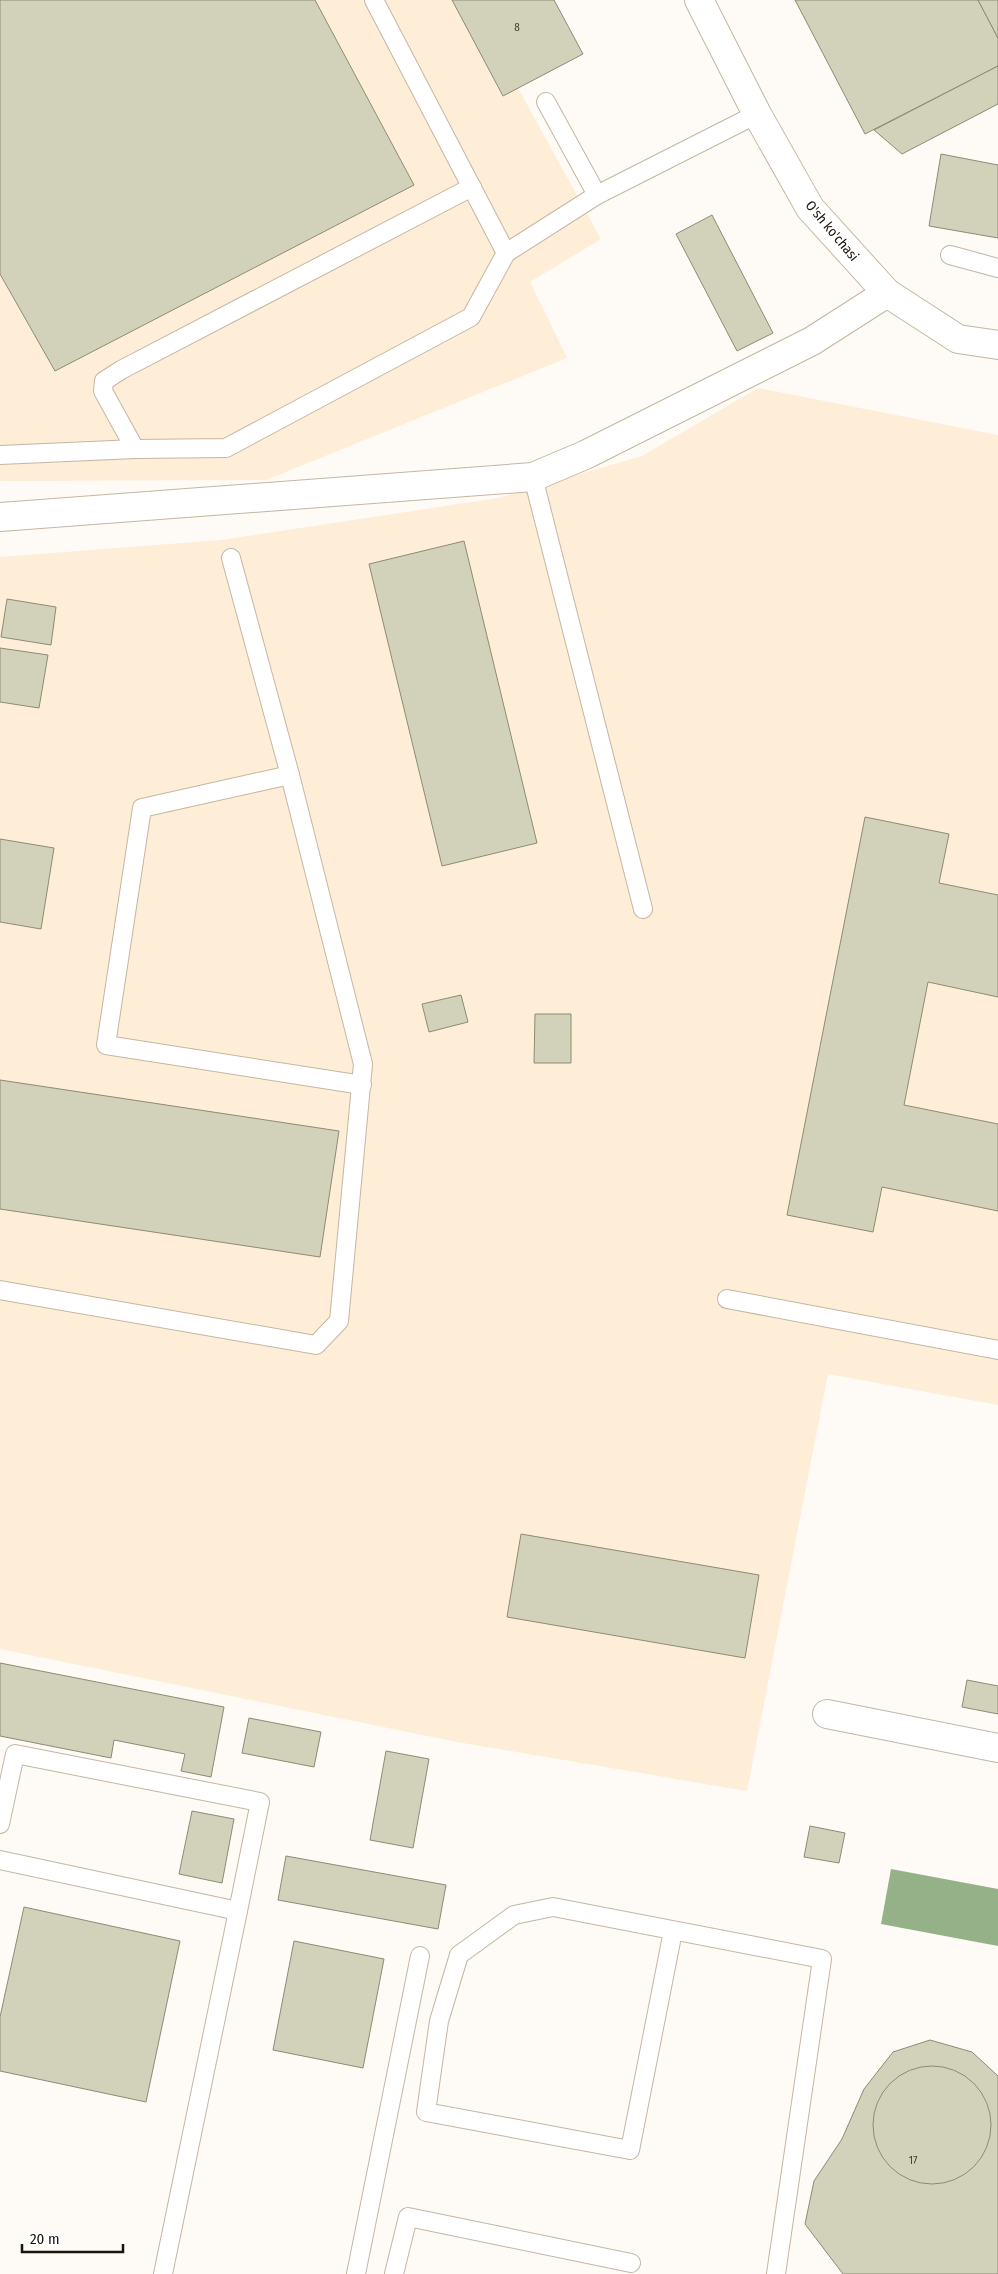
<svg xmlns="http://www.w3.org/2000/svg" width="998" height="2274" font-family="'Fira Sans Condensed',sans-serif">
  <style>
    .built { fill: #feeed8 }
    .water { fill: #94b187 }
    .building { fill: #d2d1b9; stroke: #8c8b75 }
    .lines { fill: none; stroke-linecap: round; stroke-linejoin: round }
    .service-casing { stroke: #c5b6a2; stroke-width: 20 }
    .minor-casing { stroke: #c5b6a2; stroke-width: 30 }
    .tertiary-casing { stroke: #c5b6a2; stroke-width: 30 }
    .service { stroke: #fff; stroke-width: 18 }
    .minor { stroke: #fff; stroke-width: 28 }
    .tertiary { stroke: #fff; stroke-width: 28 }
    .labels { text-anchor: middle; dominant-baseline: central; stroke-width: 4; stroke-linejoin: round; paint-order: stroke }
    .number-label { font-size: 11px; fill: #464237 }
    .street-label { font-size: 14px; fill: #18130c; stroke: #fff }
  </style>
  <rect width="100%" height="100%" fill="#fefaf6"/>
  <g class="built">
    <path d="M0 0H554L518 88 601 239 530 282 567 358 266 480 0 481Z"/>
    <path d="M758 388 998 435V1405L828 1374 747 1791 457 1742 0 1649V557L221 540 498 498 642 456Z"/>
  </g>
  <path class="water" d="M891 1869 998 1889V1946L881 1924Z"/>
  <g class="building">
    <path d="M0 0H315L414 185 55 371 0 274Z"/>
    <path d="M452 0H554L583 54 503 96Z"/>
    <path d="M795 0H978L998 38V66L865 134Z"/>
    <path d="M978 0H998V38Z"/>
    <path d="M998 66V104L902 154 874 130Z"/>
    <path d="M941 154 998 165V238L929 226Z"/>
    <path d="M712 215 773 333 737 351 676 234Z"/>
    <path d="M464 541 537 843 442 866 369 564Z"/>
    <path d="M7 599 56 607 51 645 1 637Z"/>
    <path d="M0 648 48 655 39 708 0 702Z"/>
    <path d="M865 817 949 834 939 883 998 895V997L928 982 904 1105 998 1124V1211L882 1187 873 1232 787 1215Z"/>
    <path d="M0 839 54 848 41 929 0 922Z"/>
    <path d="M461 995 468 1022 429 1032 422 1004Z"/>
    <path d="M535 1014H571V1063H534Z"/>
    <path d="M0 1080 339 1131 320 1257 0 1209Z"/>
    <path d="M521 1534 759 1575 745 1658 507 1617Z"/>
    <path d="M0 1663 224 1707 211 1777 181 1771 185 1754 114 1740 111 1758 0 1736Z"/>
    <path d="M967 1680 998 1686V1714L962 1707Z"/>
    <path d="M249 1718 321 1732 314 1767 242 1753Z"/>
    <path d="M386 1751 429 1759 413 1848 370 1840Z"/>
    <path d="M192 1811 234 1819 222 1883 179 1874Z"/>
    <path d="M810 1826 845 1833 839 1863 804 1857Z"/>
    <path d="M286 1856 446 1885 438 1929 278 1900Z"/>
    <path d="M24 1907 180 1941 146 2102 0 2071V2017Z"/>
    <path d="M294 1941 384 1959 363 2068 273 2050Z"/>
    <path d="M930 2040 972 2052 998 2076V2274H843L805 2224 814 2181 842 2139 864 2089 893 2052Z"/>
    <circle cx="932" cy="2125" r="59"/>
  </g>
  <g class="lines">
    <defs>
      <g id="service">
        <path d="M374 0 506 253"/>
        <path d="M546 102 597 195 757 114"/>
        <path d="M950 255 998 268"/>
        <path d="M135 449 103 391 104 381 121 370 472 187"/>
        <path d="M0 455 135 449 226 448 471 317 506 253 597 195"/>
        <path d="M533 477 643 909"/>
        <path d="M290 775 142 808 106 1045 362 1085"/>
        <path d="M0 1290 316 1345 339 1321 363 1064 290 775 231 558"/>
        <path d="M727 1299 998 1350"/>
        <path d="M0 1824 15 1754 260 1802 238 1911"/>
        <path d="M0 1860 238 1911 163 2274"/>
        <path d="M673 1931 630 2150 426 2112 439 2021 459 1955 514 1915 553 1907 822 1959 776 2274"/>
        <path d="M356 2274 420 1956"/>
        <path d="M394 2274 408 2217 631 2263"/>
      </g>
      <g id="minor">
        <path d="M0 517 533 477 585 455 812 341 887 293"/>
        <path d="M827 1714 998 1748"/>
      </g>
      <path id="tertiary" d="M699 0 757 114 810 208 887 293 958 339 998 345"/>
    </defs>
    <use href="#service" class="service-casing"/>
    <use href="#minor" class="minor-casing"/>
    <use href="#tertiary" class="tertiary-casing"/>
    <use href="#service" class="service"/>
    <use href="#minor" class="minor"/>
    <use href="#tertiary" class="tertiary"/>
  </g>
  <g class="labels">
    <g class="number-label">
      <text x="517" y="27">8</text>
      <text x="913" y="2160">17</text>
    </g>
    <g class="street-label">
      <text transform="translate(832 231) rotate(50)">O'sh ko'chasi</text>
    </g>
  </g>
  <path d="M22 2244v8h101v-8" fill="none" stroke="#18130c" stroke-width="2.5"/>
  <text x="30" y="2244" font-size="15" fill="#18130c" stroke="#ffffff" stroke-width="4" paint-order="stroke">20 m</text>
</svg>
